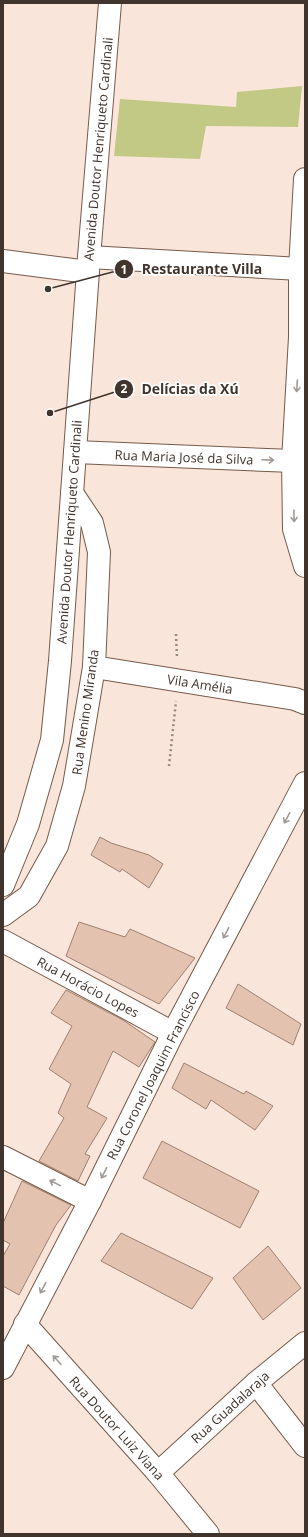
<svg xmlns="http://www.w3.org/2000/svg" width="308" height="1537" font-family="'Open Sans',sans-serif">
  <style>
    .green { fill: #c2c985 }
    .building { fill: #e3c2b0; stroke: #9f806f }
    .lines { fill: none; stroke-linecap: round; stroke-linejoin: round }
    .street-casing { stroke: #765a4a; stroke-width: 24 }
    .secondary-casing { stroke: #765a4a; stroke-width: 24 }
    .path { stroke: #998880; stroke-width: 2.5; stroke-dasharray: 2 3; stroke-linecap: butt }
    .street { stroke: #fff; stroke-width: 22 }
    .secondary { stroke: #fff; stroke-width: 22 }
    .oneway { stroke: #a09a96 }
    .labels { text-anchor: middle; dominant-baseline: central; stroke-width: 3.5; stroke-linejoin: round; paint-order: stroke }
    .street-label { font-size: 13px; fill: #41342d; stroke: #fff }
    .leader { fill: none; stroke: #41342d; stroke-width: 1.5 }
    .callout-dot { fill: #41342d; stroke: #fff; stroke-width: 1.5 }
    .mark-label { font-size: 12px; text-anchor: middle; font-weight: bold; fill: #fff }
    .callout-label { font-size: 14px; text-anchor: middle; font-weight: bold; fill: #41342d; stroke: #fff; stroke-width: 3.5; stroke-linejoin: round; paint-order: stroke }
  </style>
  <rect width="100%" height="100%" fill="#fae5da"/>
  <path class="green" d="M302 86 298 127 206 126 200 159 114 156 120 99 236 107 237 92Z"/>
  <g class="building">
    <path d="M100 837 111 843 149 855 163 864 149 888 122 869 120 872 91 855Z"/>
    <path d="M79 922 125 937 130 929 195 958 159 1004 66 956Z"/>
    <path d="M238 984 301 1024 293 1045 226 1008Z"/>
    <path d="M66 990 123 1020 155 1042 139 1067 113 1051 87 1107 107 1118 85 1154 90 1156 78 1181 39 1161 64 1118 58 1113 71 1084 49 1069 72 1026 51 1013Z"/>
    <path d="M184 1063 244 1094 246 1091 273 1106 255 1130 211 1100 206 1109 172 1088Z"/>
    <path d="M162 1141 259 1191 240 1228 143 1178Z"/>
    <path d="M22 1181 71 1205 56 1225 19 1295 3 1286V1256L10 1244 3 1240V1223Z"/>
    <path d="M121 1233 213 1278 192 1309 101 1261Z"/>
    <path d="M268 1246 301 1288 263 1320 233 1278Z"/>
  </g>
  <g class="lines">
    <defs>
      <g id="street">
        <path d="M305 179 300 269V337L293 461 294 529 305 566"/>
        <path d="M89 257 300 269"/>
        <path d="M3 261 88 272"/>
        <path d="M75 452 293 461"/>
        <path d="M94 667 295 699 305 703"/>
        <path d="M3 915 29 896 57 846 74 786 94 667 99 552 92 523 72 493"/>
        <path d="M3 941 173 1033"/>
        <path d="M3 1157 90 1201"/>
        <path d="M25 1324 158 1473 208 1534"/>
        <path d="M256 1383 305 1446"/>
        <path d="M158 1473 256 1383 305 1343"/>
      </g>
      <g id="secondary">
        <path d="M3 885 28 824 52 740 60 661 89 257 110 3"/>
        <path d="M3 1368 90 1201 173 1033 305 783"/>
      </g>
    </defs>
    <use href="#street" class="street-casing"/>
    <use href="#secondary" class="secondary-casing"/>
    <g class="path">
      <path d="M176 634 177 658"/>
      <path d="M169 766 176 701"/>
    </g>
    <use href="#street" class="street"/>
    <use href="#secondary" class="secondary"/>
  </g>
  <defs><path id="oneway-shaft" d="M-6 0H5M1.5-3L5.5 0L1.5 3" fill="none" stroke-width="1.6" stroke-linecap="round" stroke-linejoin="round"/></defs>
  <g class="oneway">
    <use href="#oneway-shaft" transform="translate(297 386) rotate(93)"/>
    <use href="#oneway-shaft" transform="translate(268 460) rotate(2)"/>
    <use href="#oneway-shaft" transform="translate(294 516) rotate(89)"/>
    <use href="#oneway-shaft" transform="translate(287 818) rotate(118)"/>
    <use href="#oneway-shaft" transform="translate(226 933) rotate(118)"/>
    <use href="#oneway-shaft" transform="translate(104 1173) rotate(117)"/>
    <use href="#oneway-shaft" transform="translate(55 1183) rotate(-154)"/>
    <use href="#oneway-shaft" transform="translate(43 1288) rotate(118)"/>
    <use href="#oneway-shaft" transform="translate(57 1360) rotate(-132)"/>
  </g>
  <g class="labels">
    <g class="street-label">
      <text transform="translate(98 149) rotate(-85)">Avenida Doutor Henriqueto Cardinali</text>
      <text transform="translate(184 457) rotate(2)">Rua Maria José da Silva</text>
      <text transform="translate(69 532) rotate(-86)">Avenida Doutor Henriqueto Cardinali</text>
      <text transform="translate(200 684) rotate(9)">Vila Amélia</text>
      <text transform="translate(85 712) rotate(-82)">Rua Menino Miranda</text>
      <text transform="translate(88 987) rotate(28)">Rua Horácio Lopes</text>
      <text transform="translate(153 1075) rotate(-63)">Rua Coronel Joaquim Francisco</text>
      <text transform="translate(230 1407) rotate(-42)">Rua Guadalaraja</text>
      <text transform="translate(117 1428) rotate(48)">Rua Doutor Luiz Viana</text>
    </g>
  </g>
  <path class="leader" d="M48 289L124 269M50 413L124 389"/>
  <g class="callout-dot">
    <circle cx="48" cy="289" r="4"/>
    <circle cx="50" cy="413" r="4"/>
    <circle cx="124" cy="269" r="10"/>
    <circle cx="124" cy="389" r="10"/>
  </g>
  <g class="mark-label">
    <text x="124" y="274">1</text>
    <text x="124" y="393">2</text>
  </g>
  <g class="callout-label">
    <text x="202" y="274">Restaurante Villa</text>
    <text x="190" y="394">Delícias da Xú</text>
  </g>
  <rect width="308" height="1537" fill="none" stroke="#41342d" stroke-width="8"/>
</svg>
